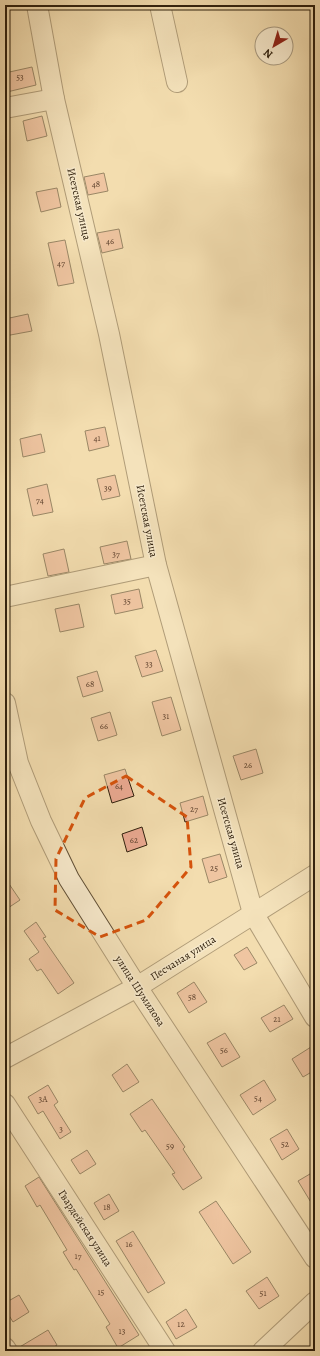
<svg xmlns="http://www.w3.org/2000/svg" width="320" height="1356" font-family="Alegreya,serif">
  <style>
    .building { fill: #eaa991; stroke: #2f200d }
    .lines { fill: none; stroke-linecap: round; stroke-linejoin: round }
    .minor-casing { stroke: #604f36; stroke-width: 22 }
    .minor { stroke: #f7e9cb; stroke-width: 20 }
    .marked { fill: none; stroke: #d6530c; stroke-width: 3; stroke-dasharray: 8 5; stroke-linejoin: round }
    .labels { text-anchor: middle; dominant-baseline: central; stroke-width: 3; stroke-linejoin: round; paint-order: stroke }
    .number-label { font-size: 9px; fill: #5e422e }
    .street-label { font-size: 11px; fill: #2f200d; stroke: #f7e9cb }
  </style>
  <rect width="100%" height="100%" fill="#f3ddaf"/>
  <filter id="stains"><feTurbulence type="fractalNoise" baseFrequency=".005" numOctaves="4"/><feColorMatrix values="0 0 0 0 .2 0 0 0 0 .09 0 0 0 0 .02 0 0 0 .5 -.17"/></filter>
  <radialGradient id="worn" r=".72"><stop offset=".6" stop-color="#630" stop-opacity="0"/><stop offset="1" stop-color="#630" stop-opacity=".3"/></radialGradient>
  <g class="building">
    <path d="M32 67 36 85 7 92 5 82V73Z"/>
    <path d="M42 116 47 136 27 141 23 121Z"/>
    <path d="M104 173 108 191 88 195 84 177Z"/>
    <path d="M57 188 61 207 41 212 36 192Z"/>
    <path d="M119 229 123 248 102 253 97 233Z"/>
    <path d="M65 240 74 283 58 286 48 243Z"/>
    <path d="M28 314 32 331 5 336V319Z"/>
    <path d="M105 427 109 446 89 451 85 431Z"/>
    <path d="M41 434 45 452 23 457 20 439Z"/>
    <path d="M115 475 120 496 102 500 97 479Z"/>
    <path d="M47 484 53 512 33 516 27 489Z"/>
    <path d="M127 541 131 559 104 564 100 547Z"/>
    <path d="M64 549 69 572 48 576 43 554Z"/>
    <path d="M139 589 143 608 115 614 111 595Z"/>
    <path d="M79 604 84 627 60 632 55 609Z"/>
    <path d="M156 650 163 671 142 677 135 656Z"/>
    <path d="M97 671 103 691 83 697 77 677Z"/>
    <path d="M171 697 181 730 162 736 152 702Z"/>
    <path d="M110 712 117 735 98 741 91 718Z"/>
    <path d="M256 749 263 773 241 780 233 756Z"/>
    <path d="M125 769 134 796 112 803 104 775Z"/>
    <path d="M203 796 208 815 185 822 180 803Z"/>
    <path d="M142 827 147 845 127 852 122 834Z"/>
    <path d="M220 854 227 877 209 883 202 859Z"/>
    <path d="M5 878 20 900 5 910Z"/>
    <path d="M36 922 46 937 43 938 74 983 58 994 41 969 37 971 29 959 39 952 24 931Z"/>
    <path d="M247 947 257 963 244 970 234 955Z"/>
    <path d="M194 982 207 1002 189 1013 177 993Z"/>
    <path d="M284 1005 293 1019 270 1032 261 1018Z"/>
    <path d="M225 1033 240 1057 222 1067 207 1043Z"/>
    <path d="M311 1047 315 1054V1070L303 1077 292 1059Z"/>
    <path d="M127 1064 139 1082 123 1092 112 1075Z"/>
    <path d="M264 1080 276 1100 253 1115 240 1095Z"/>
    <path d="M48 1085 58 1102 54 1105 71 1132 60 1139 43 1111 38 1114 28 1097Z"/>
    <path d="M152 1099 185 1147 183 1149 202 1178 183 1190 172 1174 175 1173 145 1130 142 1132 130 1114Z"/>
    <path d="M287 1129 299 1149 282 1160 270 1139Z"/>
    <path d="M87 1150 96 1164 80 1174 71 1160Z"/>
    <path d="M315 1171V1209L298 1181Z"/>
    <path d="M39 1177 139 1335 118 1348 106 1327 110 1324 76 1269 74 1270 63 1252 67 1250 40 1205 37 1207 25 1186Z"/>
    <path d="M109 1194 119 1211 104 1220 94 1203Z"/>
    <path d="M216 1201 251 1252 233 1264 199 1212Z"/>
    <path d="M133 1231 165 1283 148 1293 116 1241Z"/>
    <path d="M267 1277 279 1296 259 1309 246 1291Z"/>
    <path d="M19 1295 29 1312 13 1322 5 1309V1303Z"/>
    <path d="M186 1309 197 1327 176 1339 166 1322Z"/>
    <path d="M48 1330 57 1345 48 1351H18V1348Z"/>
  </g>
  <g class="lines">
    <defs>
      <g id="minor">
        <path d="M37 5 54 99 109 334 156 565 253 913 315 1017"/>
        <path d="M160 5 177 82"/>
        <path d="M5 108 54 99"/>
        <path d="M5 597 156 565"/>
        <path d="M5 703 18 763 41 821 69 879 137 987 315 1258"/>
        <path d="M5 1058 137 987 315 875"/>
        <path d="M5 1104 165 1351"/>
        <path d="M5 1348 7 1351"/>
        <path d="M263 1351 315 1302"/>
      </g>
    </defs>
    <use href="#minor" class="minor-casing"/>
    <use href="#minor" class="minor"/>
  </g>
  <path d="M0 0H320V1356H0ZM126 776 187 817 191 867 146 920 100 937 55 910 56 859 85 798Z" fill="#f3ddaf" fill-opacity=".55" fill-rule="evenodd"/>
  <path class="marked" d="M126 776 187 817 191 867 146 920 100 937 55 910 56 859 85 798Z"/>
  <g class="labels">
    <g class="number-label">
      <text x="20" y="77">53</text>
      <text x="96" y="184">48</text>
      <text x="110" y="241">46</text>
      <text x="61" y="263">47</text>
      <text x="97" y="438">41</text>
      <text x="108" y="488">39</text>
      <text x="40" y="500">74</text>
      <text x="116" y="554">37</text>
      <text x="127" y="601">35</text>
      <text x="149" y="664">33</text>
      <text x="90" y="684">68</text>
      <text x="166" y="716">31</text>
      <text x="104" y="726">66</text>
      <text x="248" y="765">26</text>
      <text x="119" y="786">64</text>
      <text x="194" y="809">27</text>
      <text x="134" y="840">62</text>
      <text x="214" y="868">25</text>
      <text x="192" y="997">58</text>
      <text x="277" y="1019">21</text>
      <text x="224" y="1050">56</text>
      <text x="258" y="1098">54</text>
      <text x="43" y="1099">3А</text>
      <text x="61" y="1129">3</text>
      <text x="285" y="1144">52</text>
      <text x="170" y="1146">59</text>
      <text x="107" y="1207">18</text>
      <text x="129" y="1244">16</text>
      <text x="78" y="1256">17</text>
      <text x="101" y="1292">15</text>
      <text x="263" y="1293">51</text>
      <text x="181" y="1324">12</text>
      <text x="122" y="1331">13</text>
    </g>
    <g class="street-label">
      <text transform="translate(79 204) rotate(77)">Исетская улица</text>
      <text transform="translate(147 521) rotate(79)">Исетская улица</text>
      <text transform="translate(231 833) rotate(74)">Исетская улица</text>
      <text transform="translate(183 958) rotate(-32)">Песчаная улица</text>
      <text transform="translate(140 991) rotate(57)">улица Шумилова</text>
      <text transform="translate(85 1228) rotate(57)">Гвардейская улица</text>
    </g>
  </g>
  <rect width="320" height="1356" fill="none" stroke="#f3ddaf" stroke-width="20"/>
  <rect x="6" y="6" width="308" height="1344" fill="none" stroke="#2f200d" stroke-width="2"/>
  <rect x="10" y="10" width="300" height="1336" fill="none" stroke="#2f200d"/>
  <g transform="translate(274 46) rotate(218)"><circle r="19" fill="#f7e9cb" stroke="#a7997f"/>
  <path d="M0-3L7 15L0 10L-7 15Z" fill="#8f2418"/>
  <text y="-6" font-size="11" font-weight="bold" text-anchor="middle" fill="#2f200d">N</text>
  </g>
  <rect width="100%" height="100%" filter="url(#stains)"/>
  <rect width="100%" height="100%" fill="url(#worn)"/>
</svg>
